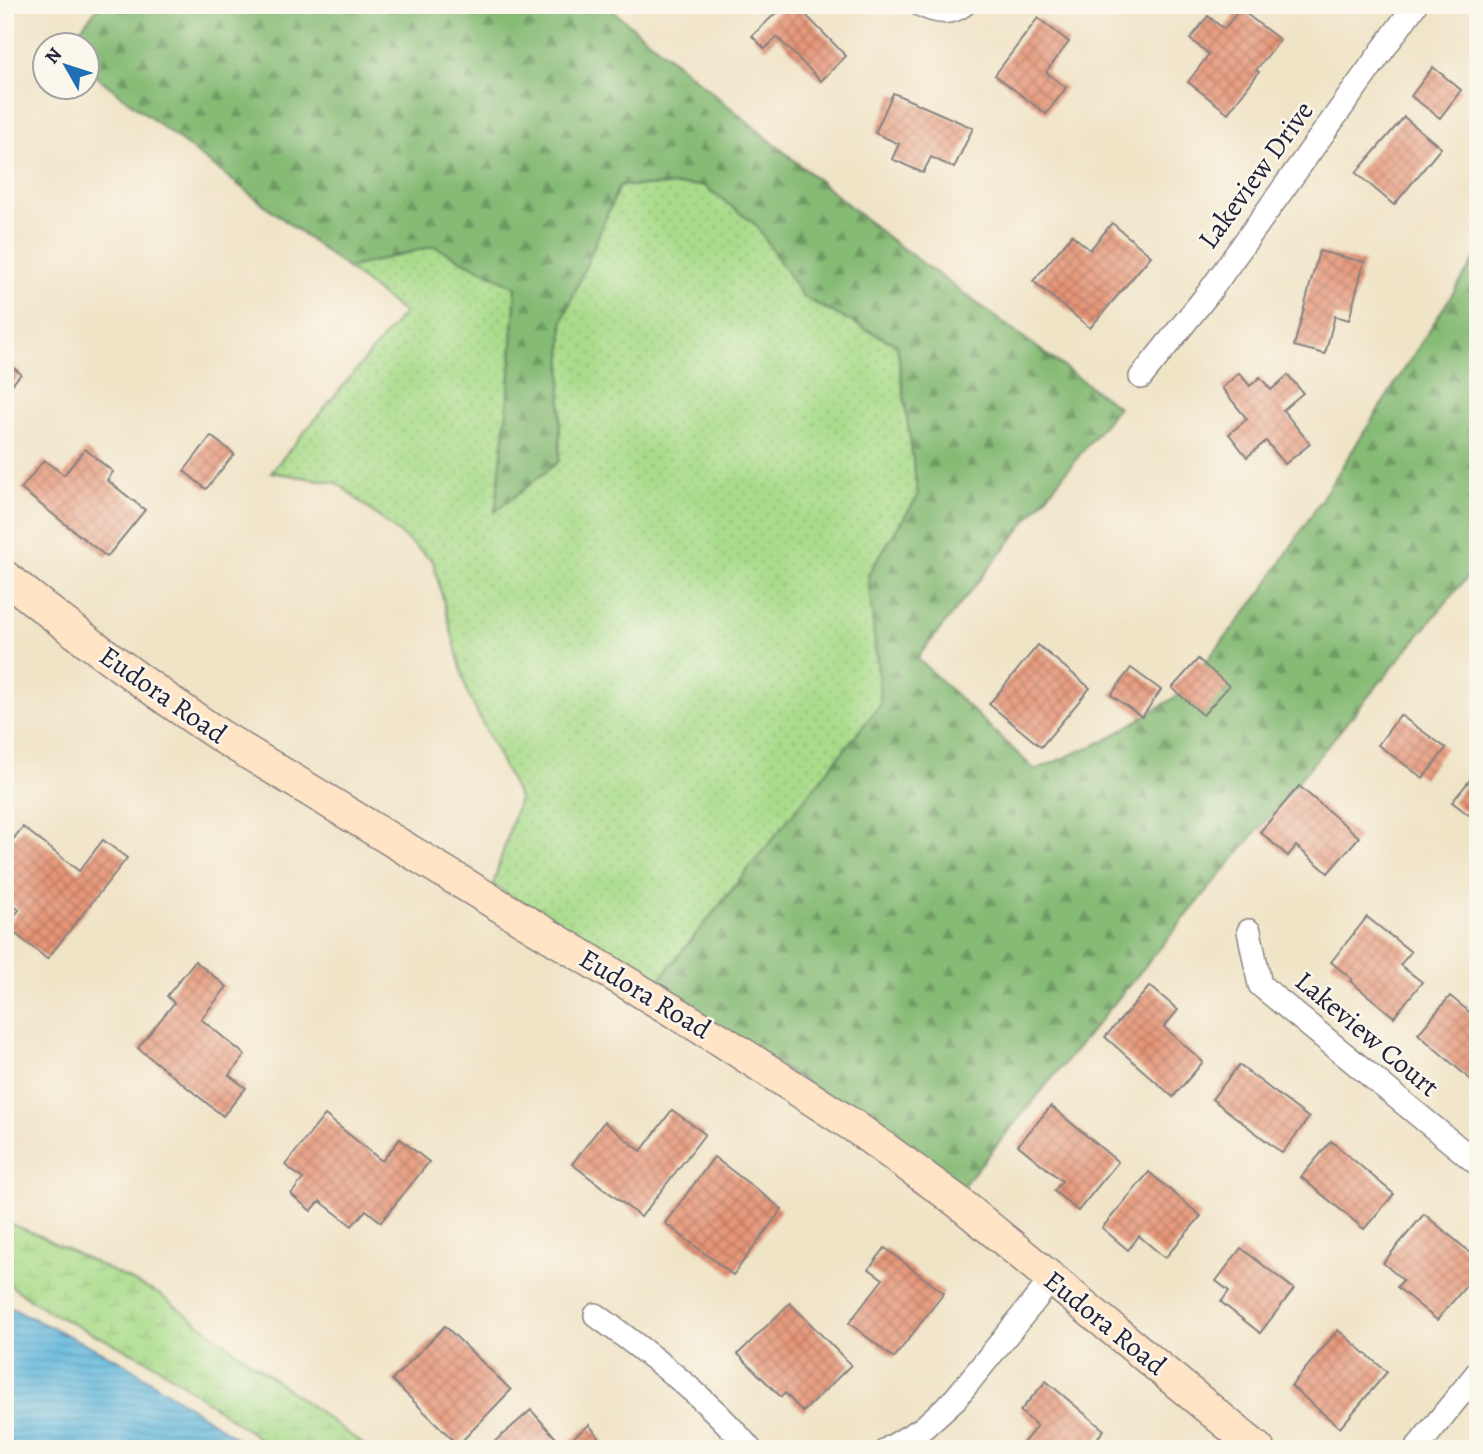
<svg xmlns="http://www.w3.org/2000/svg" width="1483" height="1454" font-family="Alegreya,serif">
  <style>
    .grass { fill: url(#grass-dots); stroke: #657e62; stroke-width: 2 }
    .forest { fill: url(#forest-firs); stroke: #546e58; stroke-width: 2 }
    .wetland { fill: url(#wetland-marsh); stroke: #657e62; stroke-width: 2 }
    .water { fill: url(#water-rules); stroke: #416c8c; stroke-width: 2 }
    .building { fill: url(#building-cross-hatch) }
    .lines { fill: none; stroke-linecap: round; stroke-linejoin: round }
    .street-casing { stroke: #898381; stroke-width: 26 }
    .secondary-casing { stroke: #898381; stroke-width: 35 }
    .street { stroke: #fff; stroke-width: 23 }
    .secondary { stroke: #ffe4c6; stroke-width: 32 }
    .labels { text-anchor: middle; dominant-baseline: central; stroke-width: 5; stroke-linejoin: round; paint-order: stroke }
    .street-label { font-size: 28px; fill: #22223b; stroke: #fbf7ec }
  </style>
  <defs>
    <pattern id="grass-dots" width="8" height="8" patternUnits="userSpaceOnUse" patternTransform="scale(1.75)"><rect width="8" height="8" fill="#a8db8a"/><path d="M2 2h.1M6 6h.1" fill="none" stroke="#90bc78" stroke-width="1.8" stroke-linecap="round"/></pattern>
    <pattern id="forest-firs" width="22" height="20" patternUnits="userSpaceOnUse" patternTransform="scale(1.75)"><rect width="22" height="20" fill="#86bb76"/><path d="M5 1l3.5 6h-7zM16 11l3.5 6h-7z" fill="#6d9862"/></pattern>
    <pattern id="wetland-marsh" width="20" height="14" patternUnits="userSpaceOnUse" patternTransform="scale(1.75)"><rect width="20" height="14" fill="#a8db8a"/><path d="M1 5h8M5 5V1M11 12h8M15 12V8" fill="none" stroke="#90bc78"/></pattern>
    <pattern id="water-rules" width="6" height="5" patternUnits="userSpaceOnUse" patternTransform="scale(1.75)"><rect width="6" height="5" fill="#60b7dd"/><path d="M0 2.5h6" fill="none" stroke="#4f94b4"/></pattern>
    <pattern id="building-cross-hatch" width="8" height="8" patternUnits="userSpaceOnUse" patternTransform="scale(1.75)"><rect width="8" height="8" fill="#e69577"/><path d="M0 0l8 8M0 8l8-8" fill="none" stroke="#ba7963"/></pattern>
  </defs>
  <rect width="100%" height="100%" fill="#fbf7ec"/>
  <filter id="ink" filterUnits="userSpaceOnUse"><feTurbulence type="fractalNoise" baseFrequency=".0143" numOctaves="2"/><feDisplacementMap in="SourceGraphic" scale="14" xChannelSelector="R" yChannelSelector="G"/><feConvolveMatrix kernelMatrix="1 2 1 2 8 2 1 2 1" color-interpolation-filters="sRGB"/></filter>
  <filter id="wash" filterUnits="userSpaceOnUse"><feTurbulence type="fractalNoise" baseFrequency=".00686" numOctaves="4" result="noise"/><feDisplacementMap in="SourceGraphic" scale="28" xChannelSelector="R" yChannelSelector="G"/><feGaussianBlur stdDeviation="1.57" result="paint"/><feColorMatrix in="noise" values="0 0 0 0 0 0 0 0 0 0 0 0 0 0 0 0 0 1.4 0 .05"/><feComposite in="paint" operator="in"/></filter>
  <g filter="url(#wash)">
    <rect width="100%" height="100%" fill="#f0e4c7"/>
    <path class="grass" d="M703 185 756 225 803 297 897 345 918 496 868 574 881 704 656 984 493 885 519 798 467 692 433 561 337 483 271 472 404 313 347 268 434 246 516 287 508 401 496 511 559 461 563 320 619 186Z"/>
    <path class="forest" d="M100 5H606L887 237 1118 407 917 658 1035 770 1104 741 1180 694 1262 592 1478 254V564L962 1187 656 984 881 704 868 574 918 496 897 345 803 297 756 225 703 185 619 186 563 320 559 461 495 512 508 401 516 287 434 246 347 268 88 70V46H66Z"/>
    <path class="wetland" d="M5 1222 36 1234 159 1294 369 1449H274L153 1363 49 1312 5 1282Z"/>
    <path class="water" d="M5 1305 121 1361 253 1449H5Z"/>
    <g id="blocks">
      <g class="building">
        <path d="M784 5H796L846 56 821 81 777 37 765 49 752 36Z"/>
        <path d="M1240 9 1280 40 1256 70 1259 72 1228 113 1188 82 1209 54 1190 39 1208 16 1224 29Z"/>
        <path d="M1038 18 1069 42 1046 72 1066 88 1046 114 995 75Z"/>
        <path d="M1433 67 1461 90 1440 118 1411 96Z"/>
        <path d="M893 93 973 128 954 168 931 157 923 173 892 159 899 144 875 133Z"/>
        <path d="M1404 117 1441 148 1394 205 1356 173Z"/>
        <path d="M1112 223 1151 256 1090 328 1033 281 1072 235 1090 250Z"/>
        <path d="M1319 251 1364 262 1349 320 1335 316 1325 354 1294 346Z"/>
        <path d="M5 361 21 374 5 393Z"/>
        <path d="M1239 373 1250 386 1260 377 1271 390 1288 375 1303 393 1283 410 1310 444 1285 464 1266 441 1247 457 1229 434 1247 419 1222 388Z"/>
        <path d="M211 436 234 454 206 489 184 471Z"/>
        <path d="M85 449 113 472 107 480 145 510 107 557 21 489 44 460 64 475Z"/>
        <path d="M1038 645 1090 688 1041 747 989 704Z"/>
        <path d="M1198 659 1229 686 1203 715 1172 688Z"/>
        <path d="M1131 668 1161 690 1142 717 1111 695Z"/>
        <path d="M1400 715 1446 748 1423 778 1378 745Z"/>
        <path d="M1478 770V822L1452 802Z"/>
        <path d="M1299 786 1359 837 1328 873 1296 846 1288 856 1260 832Z"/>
        <path d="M23 827 79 871 103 840 127 858 47 959 6 926 19 910 5 899V849Z"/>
        <path d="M1367 917 1411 952 1400 965 1422 982 1394 1017 1350 981 1352 979 1331 962Z"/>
        <path d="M195 961 227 987 201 1019 245 1055 229 1075 246 1088 223 1116 138 1048 174 1003 167 996Z"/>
        <path d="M1150 986 1178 1010 1164 1027 1203 1062 1173 1097 1105 1037Z"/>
        <path d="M1450 996 1478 1019V1086L1418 1034Z"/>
        <path d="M1239 1065 1309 1118 1282 1153 1212 1099Z"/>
        <path d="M1051 1106 1118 1162 1078 1211 1054 1191 1062 1181 1018 1145Z"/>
        <path d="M672 1110 705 1134 641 1217 572 1164 604 1122 641 1151Z"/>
        <path d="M325 1115 382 1161 400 1139 429 1162 381 1222 366 1210 352 1226 320 1201 311 1211 291 1194 303 1179 285 1165Z"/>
        <path d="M1331 1141 1394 1194 1364 1229 1301 1177Z"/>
        <path d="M714 1157 782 1209 733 1275 665 1223Z"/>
        <path d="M1149 1172 1201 1216 1165 1258 1139 1236 1128 1250 1102 1228Z"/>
        <path d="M1424 1214 1478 1259V1272L1437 1320 1397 1287 1403 1280 1383 1263Z"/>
        <path d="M885 1248 944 1293 894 1358 849 1323 883 1279 869 1269Z"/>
        <path d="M1241 1248 1294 1289 1260 1333 1221 1302 1229 1291 1216 1281Z"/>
        <path d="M790 1303 851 1365 803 1412 785 1393 781 1397 738 1354Z"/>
        <path d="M445 1326 511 1390 458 1445 392 1380Z"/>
        <path d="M1338 1330 1387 1372 1340 1428 1291 1386Z"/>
        <path d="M1046 1381 1104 1430 1088 1449H1018L1037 1426 1020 1411Z"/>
        <path d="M531 1410 563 1446 589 1425 609 1449H486Z"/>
      </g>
    </g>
  </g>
  <g filter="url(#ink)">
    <use href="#blocks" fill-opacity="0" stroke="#898381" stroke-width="2"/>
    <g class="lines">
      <defs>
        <g id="street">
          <path d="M921 5C936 12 950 15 963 5"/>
          <path d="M1141 377 1207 295 1415 5"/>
          <path d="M1249 931 1260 985 1478 1164"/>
          <path d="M596 1315C651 1356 706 1396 750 1449"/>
          <path d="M888 1449 923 1428 955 1399 1052 1279"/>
          <path d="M1416 1449 1478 1372"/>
        </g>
        <path id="secondary" d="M5 577C75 633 147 687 222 737L721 1040 855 1127 957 1201 1258 1449"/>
      </defs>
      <use href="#street" class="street-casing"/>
      <use href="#secondary" class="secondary-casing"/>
      <use href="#street" class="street"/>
      <use href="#secondary" class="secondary"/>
    </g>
  </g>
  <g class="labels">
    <g class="street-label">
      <text transform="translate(1256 175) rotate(-54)">Lakeview Drive</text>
      <text transform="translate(163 695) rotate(35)">Eudora Road</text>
      <text transform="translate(645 994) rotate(31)">Eudora Road</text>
      <text transform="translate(1367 1034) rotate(40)">Lakeview Court</text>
      <text transform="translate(1105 1323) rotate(39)">Eudora Road</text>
    </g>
  </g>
  <rect width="1483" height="1454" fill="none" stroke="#fbf7ec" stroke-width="28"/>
  <g transform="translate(66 66) rotate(309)"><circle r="33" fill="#fbf7ec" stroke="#a4a2a5" stroke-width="2"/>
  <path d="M0-5L12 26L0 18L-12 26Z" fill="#1f6fb2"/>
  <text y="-10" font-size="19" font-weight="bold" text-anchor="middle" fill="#22223b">N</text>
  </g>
</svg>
